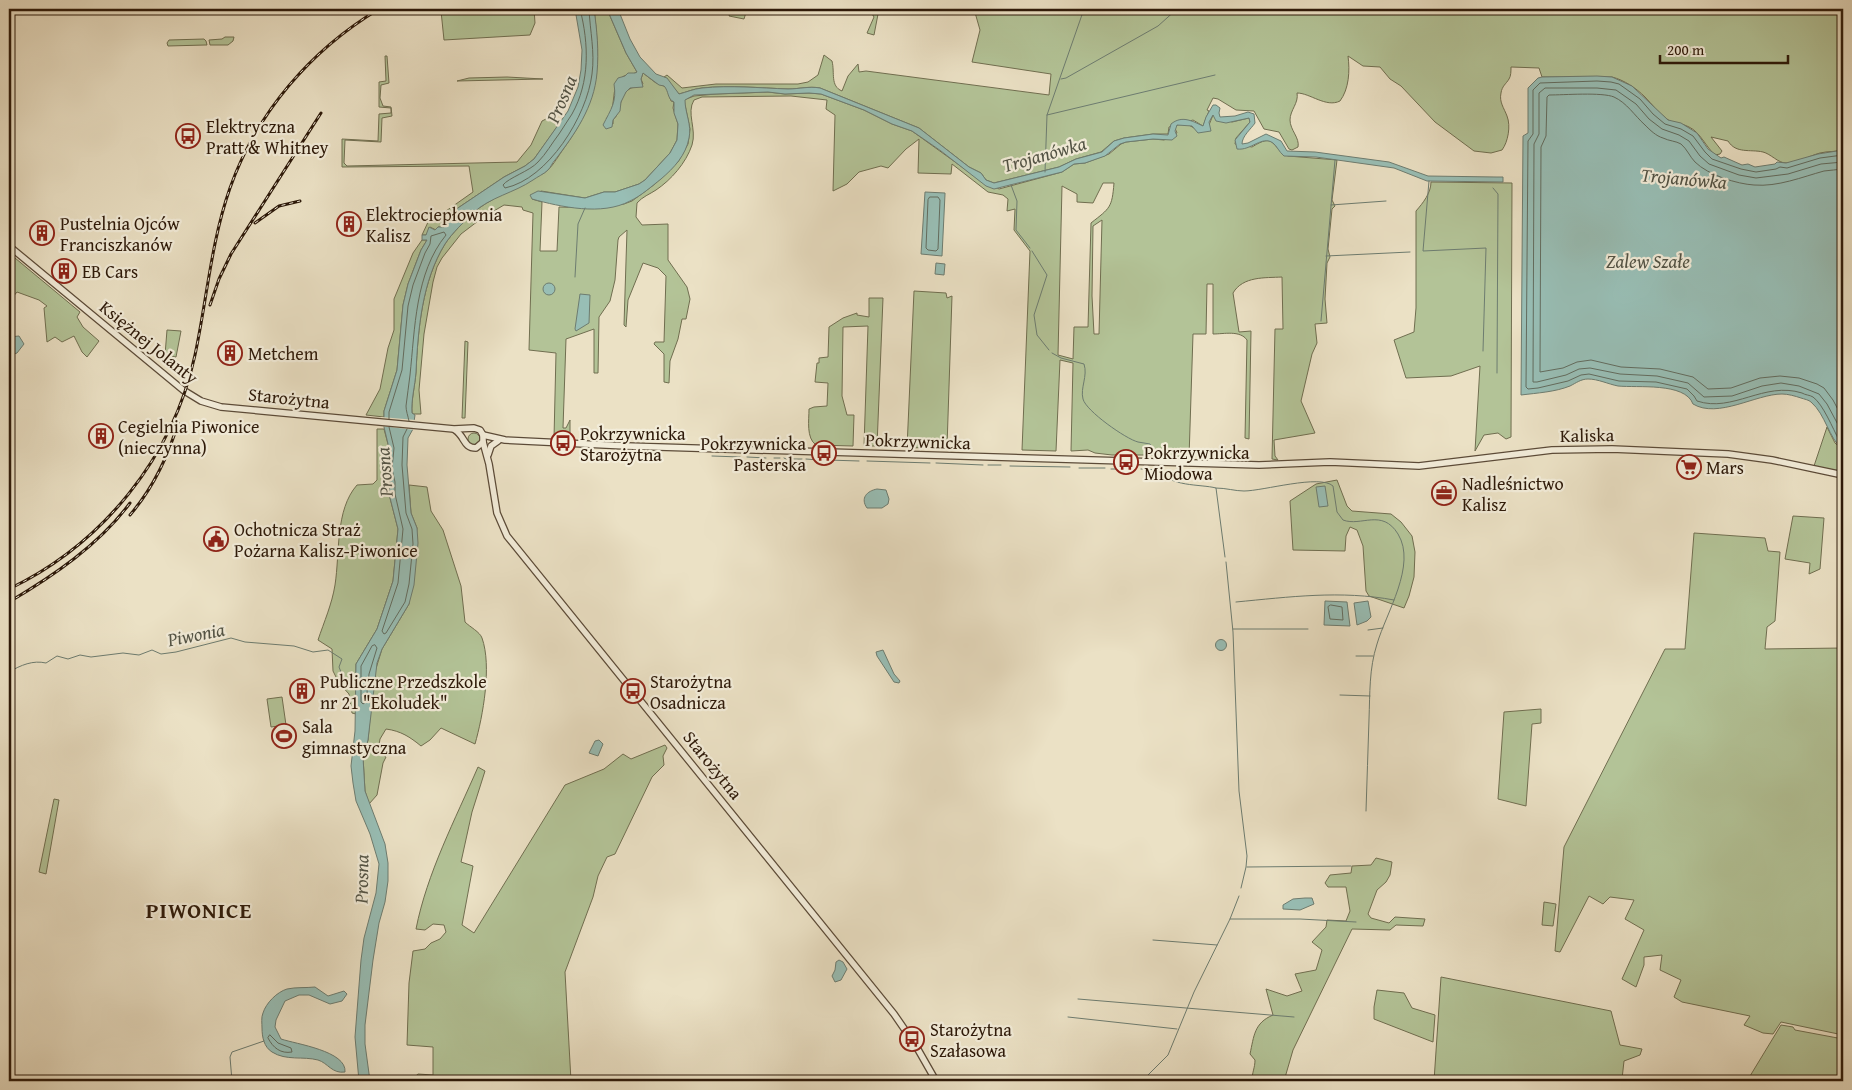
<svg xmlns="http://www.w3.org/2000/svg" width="1852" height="1090" font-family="'Gentium Book Plus',serif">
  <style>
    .green { fill: #b3c397; stroke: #706e50; fill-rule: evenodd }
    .water { fill: #98beb5; stroke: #6d7c70 }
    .pier { fill: #ebe1c5 }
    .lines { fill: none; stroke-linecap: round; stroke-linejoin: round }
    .shore { stroke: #626c5f; stroke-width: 1 }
    .stream { stroke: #6d7c70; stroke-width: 1 }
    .minor-casing { stroke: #5c4b38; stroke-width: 8 }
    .minor { stroke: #f2ecd9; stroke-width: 5.5 }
    .rail-casing { stroke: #2d1909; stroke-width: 3 }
    .rail { stroke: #f2ecd9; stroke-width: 1; stroke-dasharray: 4; stroke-linecap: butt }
    .labels { text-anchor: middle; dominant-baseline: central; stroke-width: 4.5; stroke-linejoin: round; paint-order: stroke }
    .poi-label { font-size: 18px; fill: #2d1909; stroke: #f2ecd9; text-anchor: start }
    .street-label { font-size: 18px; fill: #2d1909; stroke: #f2ecd9 }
    .water-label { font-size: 19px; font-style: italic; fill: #525345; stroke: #f2ecd9 }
    .district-label { font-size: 22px; font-weight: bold; letter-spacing: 1px; fill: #2d1909; stroke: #f2ecd9 }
  </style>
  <rect width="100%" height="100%" fill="#ebe1c5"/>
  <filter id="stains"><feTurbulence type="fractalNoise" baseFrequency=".004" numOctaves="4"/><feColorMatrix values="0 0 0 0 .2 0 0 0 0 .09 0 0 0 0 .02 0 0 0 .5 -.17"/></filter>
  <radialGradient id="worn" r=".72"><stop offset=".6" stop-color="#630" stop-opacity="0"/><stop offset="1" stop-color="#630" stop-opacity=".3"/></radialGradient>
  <g class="green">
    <path d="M440 9H534L535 23 530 35 444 40 441 11H439Z"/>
    <path d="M594 9H607L626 53 637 72C633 75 626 74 622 77 609 87 618 109 606 119L613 124V120C622 112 618 94 631 88 635 87 639 86 643 84L641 79 643 73 656 83 664 86 667 89 671 101 674 102 673 108 678 124 677 140 670 153 645 180 639 184 615 192H604L585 198 541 191 532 199 542 202 540 251H557L559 207 592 208 624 204 632 201 655 184 678 162 688 144 690 129 684 100 694 96 716 94 768 92 785 94 809 93 821 94 864 110 892 124 912 131 969 172 999 189 1062 172 1074 164 1085 163 1109 154 1121 144 1126 142 1153 139 1164 140 1177 133 1175 128 1177 125 1187 124 1194 128 1209 125 1213 115 1232 122 1249 118 1250 122 1236 138 1235 144 1252 147C1276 132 1270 147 1288 156L1337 160 1332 200 1335 206 1332 209 1328 249 1330 257 1327 263 1325 299 1327 323 1315 324 1317 343 1312 354 1301 401 1315 433 1274 440 1275 456 1278 460 1272 459 1275 329H1283L1282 277C1265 278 1243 276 1233 293L1239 332 1251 331 1249 439 1245 438 1247 340C1240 330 1224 334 1213 334V284H1207L1206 334H1193L1189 458 1156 455H1112L1095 453 1088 450 1071 451 1073 363 1060 360 1056 451 1022 450 1030 251 1014 230 1015 209 1007 211 1008 199 1003 195 988 192 952 164 951 174 918 173 919 139 906 149 888 168 881 166 859 172 847 184 833 191 835 115 826 109 827 100 791 96 702 97 694 100C686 113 697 129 692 145 686 163 671 180 656 190 650 194 642 197 637 203L636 217 642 225 668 224V260L687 287 690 299 686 319H682L678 339 670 361 669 383 664 382V354L654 344 655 342H664L666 276 658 268 643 263 628 300 626 327 624 325 627 230 619 237 618 240 615 280 610 301 599 317 598 373H594V329L566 339 563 428H566L570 420V438H554L556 353 529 350 533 213 523 210 522 207 504 205 482 218 461 234 442 258 437 267 433 282 424 334 419 390 421 414H412C411 400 415 386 416 372 418 329 422 281 445 244 452 233 464 222 473 213 487 200 515 189 532 179 537 176 544 174 548 170 554 164 559 155 564 148 599 100 601 66 594 9ZM1103 183H1114C1112 208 1110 208 1091 223L1088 327H1074L1073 359 1058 355 1062 186 1077 194V202L1093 203ZM1102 220 1099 334H1094L1092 296 1093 226Z"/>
    <path d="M731 9H747L744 19 729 16Z"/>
    <path d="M869 9H879L874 35 867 33 874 17Z"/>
    <path d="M974 9H1843V150C1836 152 1828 151 1820 153 1809 156 1798 163 1786 163 1778 163 1771 154 1763 152 1750 149 1736 154 1728 141L1711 137 1722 151 1720 154 1715 155C1706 147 1700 132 1689 127 1682 123 1673 124 1667 119 1658 113 1652 104 1645 97 1636 88 1624 80 1612 77H1542L1539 68 1511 67C1511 71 1511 76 1509 79 1506 84 1502 86 1501 93 1499 102 1504 108 1507 116 1511 126 1508 142 1502 150L1491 153 1474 151 1435 122 1401 86 1390 79 1380 67 1363 66 1348 56C1350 71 1349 89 1340 101 1326 108 1310 93 1297 93 1299 103 1290 110 1290 120 1290 130 1300 138 1298 147L1292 150 1289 149 1279 132 1264 129 1254 111 1236 110 1218 99 1213 98 1207 110 1209 111 1203 126 1193 120 1169 127 1168 134H1153L1124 138 1114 141 1101 152 1076 159 1059 167 994 183 986 180 981 173 969 167 919 128 820 88C809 86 799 89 788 89 760 88 730 85 702 88 693 89 687 92 679 94L664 77 667 75 682 88 716 84H798L808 82 818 75 824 55 832 61C835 73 830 86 842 91L848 76 858 64 859 72 866 71 1049 95 1051 74 972 62 980 30Z"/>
    <path d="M225 37H234L233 41 228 45H210L209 40 222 39Z"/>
    <path d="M204 39 206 41 207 45H205L168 46 167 43 169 40Z"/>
    <path d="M385 56H387L389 83 381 85 380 98 383 106 391 107 392 116 382 118 381 142 345 140 344 163 347 166 517 162 531 145 542 121 552 116 557 127 534 159 525 166 504 177 449 214 444 227H438L436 230 430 227 427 235H422L429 220 439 222 446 211 473 192 469 166 342 167V139L378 141 379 114 391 113V108L379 107V82L386 81Z"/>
    <path d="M507 77 543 79 457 81 469 78Z"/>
    <path d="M1431 182 1512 183 1511 437 1506 439 1498 433 1484 435 1475 451 1480 366 1451 376 1406 378 1394 340 1414 332 1416 308V211C1423 203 1431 193 1431 182Z"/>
    <path d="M422 240H427L421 250 408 284 403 305 397 370 384 411V417L366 415 380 389 388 348 394 330V299L413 253Z"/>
    <path d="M9 253 80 312 77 317 83 327 99 341 87 357 82 352 74 336 62 342 55 337 47 342 44 308 47 306 39 300 17 292 12 298 9 296Z"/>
    <path d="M914 291 946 293 947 298 952 296 947 447 907 448Z"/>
    <path d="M869 298H883L877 446H864L868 326 843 327 842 396 847 415H854L853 446 816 445C806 438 809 420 809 409L814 407 827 406 828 383 815 382 817 363H819V358L828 357 829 327 843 318 857 313V315L869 317Z"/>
    <path d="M167 330 181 331 176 357 165 355Z"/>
    <path d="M465 341 468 342 465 418H462Z"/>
    <path d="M1827 427 1835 443 1843 450V472L1814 466Z"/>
    <path d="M377 429H384L389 448 387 471 390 483 389 494 398 529 393 581 377 629 356 664V714L352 713 349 694 339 683 333 671 332 649 318 640C324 622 332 604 335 585 340 553 335 510 357 485L373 484 377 480Z"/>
    <circle cx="474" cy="439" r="6"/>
    <path d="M1337 480 1347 506 1352 511 1391 514 1401 522 1412 536 1415 552 1414 577 1409 596 1404 608 1369 596 1366 591 1363 546 1357 530 1350 527 1346 536 1345 551 1293 550 1290 501 1316 484Z"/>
    <path d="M409 485 427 487 431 511 443 530 461 586 465 622C470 627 480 632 482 638 492 666 483 716 475 744L441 728 430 740 421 746C410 737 401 731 386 729L380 739 378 751 386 757 383 763 377 795 369 804 365 791 363 757 368 740 374 675 382 649 409 604 417 528 411 513Z"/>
    <path d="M1793 516 1824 518 1820 569 1809 574 1810 563 1785 559Z"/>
    <path d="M1694 533 1765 538 1768 551 1780 552 1775 621 1767 627 1765 649 1843 648V1035L1781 1022 1773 1034 1763 1033 1744 1025 1750 1016 1682 1002 1674 997 1681 980 1660 970 1662 955 1644 957V965L1636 987 1622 979 1644 930 1625 919 1634 900 1610 897 1603 904 1589 896 1560 952 1555 951 1564 847 1665 649H1685Z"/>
    <path d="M282 697 286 725 271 727 267 699Z"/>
    <path d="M1541 709V723L1532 724 1526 806 1498 799 1504 712Z"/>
    <path d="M665 745 667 748 663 756 664 765 652 777 615 854 607 857 598 876 593 897 565 972 571 1081H410L418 1074 433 1075V1047L407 1045 409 983 413 951 425 949 431 943 440 939 446 932 444 925 433 924 425 930 416 929C427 873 455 820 478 767L485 771 472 812 461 862 473 866 462 925 474 933 565 785 604 769 623 754 631 759Z"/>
    <path d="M54 799 59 800 46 874 39 872Z"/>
    <path d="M1376 858 1392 862 1390 875 1386 882 1377 890 1368 914 1371 918 1389 923 1395 917 1425 919 1423 926 1396 925 1390 930 1352 929 1293 1050 1284 1081H1252C1252 1072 1255 1068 1255 1060L1250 1054C1254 1036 1254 1023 1273 1015L1266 989 1287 996 1302 991 1295 974 1316 970 1322 950 1312 942 1326 927 1327 920 1346 921 1350 911 1346 887H1328L1325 883 1330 875 1351 873 1352 866 1371 865Z"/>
    <path d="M1544 902 1556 904 1553 926 1542 925Z"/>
    <path d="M1441 977 1611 1011 1620 1045 1642 1049 1640 1055 1624 1061 1622 1079 1626 1081H1434Z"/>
    <path d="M1377 990 1404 993 1412 1008 1435 1015 1433 1042 1374 1019V1007Z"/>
    <path d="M1781 1025 1793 1027 1795 1030 1843 1039V1081H1747Z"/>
  </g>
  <g class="water">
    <path d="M575 9H594C597 30 599 51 597 73 594 107 575 134 555 160 552 163 551 167 548 170 544 174 537 177 533 180 514 193 490 197 473 213 464 222 452 233 445 244 422 281 418 329 416 372 415 386 411 400 412 413L415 415 413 429 408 438 407 465 411 513 417 528 418 543 414 585 409 604 382 649 377 663 368 740 363 757 365 791 385 844 388 863V881L385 902 379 923 373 960 365 1025V1044L370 1081H359L355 1037 361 960 364 938 376 893 379 864 370 834 356 801 353 783 351 766 355 731 356 664 377 629 393 581 398 529 389 494 390 483 387 471 389 448 384 427V411L397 370 403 305 408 284 421 250 427 240H422V235H426L429 227 435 230 438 227H444L446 225 444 221 449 214 504 177 525 166 534 159 568 111 578 87 581 70 582 50Z"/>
    <path d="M607 9H618L630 39 640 57 656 74 667 78 679 94C687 92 693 89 702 88 730 85 760 88 788 89 799 89 809 86 820 88L919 128 969 167 981 173 986 180 994 183 1059 167 1076 159 1102 152 1114 141 1124 138 1153 134 1168 135 1171 124C1182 115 1192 121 1203 126L1206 117 1213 105H1216L1220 108 1219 113 1220 117 1235 116 1248 112 1254 114 1255 123C1251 129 1242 136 1242 144L1248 143 1266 134 1281 141 1287 151 1315 152 1389 162 1428 176 1496 177H1503V182L1427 181 1394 168 1316 157 1284 156C1279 152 1277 146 1273 143 1262 135 1251 151 1237 149L1235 140 1250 122 1249 118 1226 123 1216 121 1213 115 1209 122 1211 131 1198 133 1192 126 1177 125 1175 131 1177 136 1172 140 1153 139 1126 142 1120 144 1105 156 1085 163 1074 164 1062 172 994 189 986 186 941 151 912 131 892 124 864 110 821 94 809 93 785 94 768 92 716 94 694 95 685 100C685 113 692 125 689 138 686 155 674 168 661 179 652 186 641 196 630 201 602 216 561 207 532 199L530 195 538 191 585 198 604 192H615L639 184 645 180 670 153 677 140 678 124 674 113V102C667 99 669 91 664 86L659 85 643 73 641 79 643 87 630 88 626 92 621 102 620 111 613 120 612 127 606 129 603 125C611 109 617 102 614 84L618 78 625 76 628 73H635L637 72 626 53Z"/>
    <path d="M1597 76 1612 77 1632 86 1668 120 1681 123 1697 133 1708 149 1721 158 1724 157 1742 165 1748 164 1755 167 1775 164 1777 162 1786 163 1818 154 1843 150V450C1828 437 1826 415 1811 402 1809 400 1804 399 1801 398 1795 396 1788 394 1782 394 1756 394 1718 419 1693 404 1685 382 1637 388 1618 386 1608 384 1598 379 1588 379 1581 379 1576 383 1570 386 1555 392 1537 393 1521 395L1523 136 1528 133V88L1538 78 1542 77Z"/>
    <path d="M925 192 945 193V194L942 256 921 254Z"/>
    <path d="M936 263 945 264 944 275 935 274Z"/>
    <circle cx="549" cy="289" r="6"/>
    <path d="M580 294 590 295 589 323 576 331 575 329Z"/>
    <path d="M19 336 24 344 17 353 9 356V337Z"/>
    <path d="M1325 486 1328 506 1319 507 1316 487Z"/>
    <path d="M877 489 886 490 889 499 888 504 882 508H867C860 498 867 491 877 489Z"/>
    <path d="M1325 601 1347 602 1350 626 1324 625Z"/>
    <path d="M1368 601 1371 617 1367 621 1357 625 1354 603Z"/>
    <circle cx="1221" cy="645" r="5.5"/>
    <path d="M883 650 894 674 900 681 899 683 894 682 877 656 876 652Z"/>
    <path d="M599 740 603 744 598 756 589 753 595 741Z"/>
    <path d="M1305 898H1312L1314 904 1300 910 1283 909V905L1293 899Z"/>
    <path d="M839 960 843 962 847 969 841 980 835 982 832 976 835 970 836 962Z"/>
    <path d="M315 987 328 996 344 991 347 994 342 1001 330 1004 309 995H299L285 1001 276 1020 275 1027 281 1039C296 1044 347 1051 345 1072 332 1074 328 1063 318 1060 303 1056 286 1061 272 1052 264 1047 262 1037 262 1028 262 1024 261 1017 263 1013 266 1003 277 992 287 989 296 987 306 988 315 987Z"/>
  </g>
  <path class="pier" d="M381 417 416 420 415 430 381 426Z"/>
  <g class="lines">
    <g class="shore">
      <path d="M580 9C589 44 590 82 572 114 568 121 563 127 559 134 552 143 546 154 538 162 530 171 508 178 503 185L505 188C548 179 587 116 592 74 595 52 590 31 589 9"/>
      <path d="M1843 155 1820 158 1787 168 1780 167 1776 169 1756 172 1741 169 1712 159 1705 152 1693 136 1681 129 1665 124 1653 114 1640 99 1619 84 1611 82 1597 81 1540 83 1533 90V134L1528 141 1526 387 1528 389 1538 388 1568 381 1581 375 1589 374 1619 381 1656 382 1687 389 1694 396 1697 401C1733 413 1764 381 1802 393 1805 395 1810 395 1813 397 1823 404 1833 429 1839 440L1843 443"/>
      <path d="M1843 162 1821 164 1788 174 1756 178 1739 175 1709 164 1700 156 1689 141 1679 135 1662 129 1649 119 1636 104 1616 90 1597 88H1545L1539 93V134L1534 144 1533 382H1537L1566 375 1579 369 1590 368 1620 374 1657 376 1688 383 1704 397 1732 396 1762 386 1781 383 1799 386 1819 394 1827 404 1843 434"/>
      <path d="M1843 169C1837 170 1830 170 1824 171 1802 177 1778 187 1754 185 1737 184 1708 175 1695 162 1690 157 1687 149 1681 144 1676 141 1669 141 1663 138 1656 136 1650 130 1645 125 1634 115 1627 103 1614 97 1602 92 1564 95 1549 95L1547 97 1546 136 1541 147 1540 372 1563 368 1577 362 1591 360 1621 367 1660 369 1693 377 1708 389 1731 388 1760 378 1780 376 1799 378 1817 384 1824 388 1833 400 1843 419"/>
      <path d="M930 197H938L940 200 938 249 936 251 928 250 926 248 928 200Z"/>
      <path d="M389 419V412L402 370 408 306 413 285 425 253 430 244 431 236 444 232 446 235C415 273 415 329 410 375 409 385 407 396 406 406 406 411 408 416 409 421"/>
      <path d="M389 427 394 448 392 469 395 482V494L403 529 398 583 382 631 384 634 386 633 405 602 409 584 413 544 412 529 406 513 402 465 403 437 407 429"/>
      <path d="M1331 605 1342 607 1343 620 1330 619 1328 607Z"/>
      <path d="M375 645 377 648 369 674 366 702 363 704 361 702V666L372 646Z"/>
      <path d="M270 1035 278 1043 291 1048 292 1052C281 1054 273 1048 268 1038Z"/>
    </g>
    <g class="stream">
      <path d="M1061 79 1066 78 1158 26 1177 9"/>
      <path d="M1047 115 1215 75"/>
      <path d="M1045 172 1047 115 1084 9"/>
      <path d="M1429 181 1423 251 1486 248 1483 351"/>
      <path d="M1011 185 1017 201 1016 230 1030 248"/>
      <path d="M1493 188 1498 194 1497 373"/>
      <path d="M1331 205 1386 201"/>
      <path d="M1032 251 1047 275 1034 315 1037 335 1049 350"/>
      <path d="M1326 256 1410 252"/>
      <path d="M575 277 578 224 585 208"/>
      <path d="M1321 321 1335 160"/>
      <path d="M1052 353 1061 358 1084 364C1088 376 1080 388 1083 399 1086 411 1126 439 1138 442 1142 443 1146 443 1150 444L1157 454"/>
      <path d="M712 456 740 457"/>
      <path d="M747 457 766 458"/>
      <path d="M774 458H780"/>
      <path d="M784 458 786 459"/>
      <path d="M792 459H802"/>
      <path d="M806 459 819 460"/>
      <path d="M827 460 859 461"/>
      <path d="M867 461 930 463"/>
      <path d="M936 463 983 465"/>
      <path d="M988 465H1001"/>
      <path d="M1010 466 1070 467"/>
      <path d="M1079 468H1105"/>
      <path d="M1111 469H1130"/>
      <path d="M1141 469 1161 470C1168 487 1201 484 1216 488L1225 557"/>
      <path d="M1216 488C1226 488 1235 491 1244 491 1263 491 1320 474 1333 486L1337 512 1343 520C1361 527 1382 508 1398 534 1417 565 1386 613 1377 644 1369 669 1370 693 1369 719 1368 750 1367 781 1366 811"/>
      <path d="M1226 562 1233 632 1239 791 1247 856 1246 867 1241 888"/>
      <path d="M1236 602C1289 597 1341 590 1394 600"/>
      <path d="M1233 629H1308"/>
      <path d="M1368 630 1383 628"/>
      <path d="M1356 656H1373"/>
      <path d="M9 672C21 665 33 660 46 663L57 656 68 659 80 655 91 657 123 653 139 655 152 650 161 654 176 652 231 638 245 642 294 646 313 652 328 650 342 659 339 667 346 685 357 689"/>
      <path d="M1340 695 1370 696"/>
      <path d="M1247 867 1351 866"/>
      <path d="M1230 919H1300L1356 922"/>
      <path d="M1153 940 1217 945"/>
      <path d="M1078 999 1294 1017"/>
      <path d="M1068 1017 1177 1029"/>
      <path d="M232 1081 230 1057 232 1052 264 1041"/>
      <path d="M1142 1081 1168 1055 1194 992 1230 919 1239 896"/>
    </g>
    <defs>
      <g id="minor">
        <path d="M9 246 183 390 201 401 221 407 454 429 474 428 480 430 483 435V442L489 464 497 513 507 536 894 1014 916 1046 936 1081"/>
        <path d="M455 430C465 436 463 448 476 448L483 442"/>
        <path d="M483 435 505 440 626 446 1259 465 1330 462 1419 466 1552 450 1612 449 1728 454 1772 460 1843 475"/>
        <path d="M488 455 491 446 498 441"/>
      </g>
    </defs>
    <use href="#minor" class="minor-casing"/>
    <use href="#minor" class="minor"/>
    <defs>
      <g id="rail">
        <path d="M255 223 279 206 300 201"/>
        <path d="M210 305 219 279 231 254 321 113"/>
        <path d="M130 515C153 488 168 457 178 423"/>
        <path d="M9 589C103 544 173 457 195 355 207 299 211 242 230 188 257 112 311 50 379 9"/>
        <path d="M9 602C53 576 99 545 130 503"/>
      </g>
    </defs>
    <use href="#rail" class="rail-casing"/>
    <use href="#rail" class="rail"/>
  </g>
  <defs>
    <symbol id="bus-ring" viewBox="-11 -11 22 22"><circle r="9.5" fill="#f2ecd9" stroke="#8f2418" stroke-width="1.5"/><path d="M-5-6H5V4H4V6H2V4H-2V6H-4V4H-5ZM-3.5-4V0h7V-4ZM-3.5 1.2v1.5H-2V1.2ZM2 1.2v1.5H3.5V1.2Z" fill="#8f2418"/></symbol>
    <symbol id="building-ring" viewBox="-11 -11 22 22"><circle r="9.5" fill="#f2ecd9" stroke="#8f2418" stroke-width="1.5"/><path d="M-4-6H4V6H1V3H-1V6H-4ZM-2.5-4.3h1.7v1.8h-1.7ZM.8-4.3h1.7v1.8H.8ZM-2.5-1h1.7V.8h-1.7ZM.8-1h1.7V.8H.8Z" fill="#8f2418"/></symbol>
    <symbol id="supermarket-ring" viewBox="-11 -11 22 22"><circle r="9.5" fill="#f2ecd9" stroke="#8f2418" stroke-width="1.5"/><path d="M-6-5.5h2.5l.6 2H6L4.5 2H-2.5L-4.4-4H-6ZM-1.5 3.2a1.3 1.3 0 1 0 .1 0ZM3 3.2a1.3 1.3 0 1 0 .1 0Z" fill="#8f2418"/></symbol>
    <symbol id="office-ring" viewBox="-11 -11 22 22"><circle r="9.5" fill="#f2ecd9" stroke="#8f2418" stroke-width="1.5"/><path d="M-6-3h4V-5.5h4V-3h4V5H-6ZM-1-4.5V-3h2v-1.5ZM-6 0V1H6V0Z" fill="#8f2418"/></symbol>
    <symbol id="civic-ring" viewBox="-11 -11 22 22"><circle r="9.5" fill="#f2ecd9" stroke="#8f2418" stroke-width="1.5"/><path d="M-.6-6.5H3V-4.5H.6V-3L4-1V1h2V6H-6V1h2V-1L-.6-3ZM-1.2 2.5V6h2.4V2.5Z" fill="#8f2418"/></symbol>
    <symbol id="stadium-ring" viewBox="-11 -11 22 22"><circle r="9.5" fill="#f2ecd9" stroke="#8f2418" stroke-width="1.5"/><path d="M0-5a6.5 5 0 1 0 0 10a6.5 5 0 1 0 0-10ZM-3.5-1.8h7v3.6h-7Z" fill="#8f2418"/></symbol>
  </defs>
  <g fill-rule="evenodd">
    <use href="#bus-ring" x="174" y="122" width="28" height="28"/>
    <use href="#building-ring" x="335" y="210" width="28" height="28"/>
    <use href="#building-ring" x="28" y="219" width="28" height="28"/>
    <use href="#building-ring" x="50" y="257" width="28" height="28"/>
    <use href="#building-ring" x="216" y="339" width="28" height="28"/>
    <use href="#building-ring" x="87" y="422" width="28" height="28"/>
    <use href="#bus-ring" x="549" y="429" width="28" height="28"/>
    <use href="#bus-ring" x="810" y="439" width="28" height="28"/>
    <use href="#bus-ring" x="1112" y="448" width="28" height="28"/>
    <use href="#supermarket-ring" x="1675" y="453" width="28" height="28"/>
    <use href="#office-ring" x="1430" y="479" width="28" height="28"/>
    <use href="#civic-ring" x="202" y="525" width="28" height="28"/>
    <use href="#building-ring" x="288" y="677" width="28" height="28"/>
    <use href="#bus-ring" x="619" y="677" width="28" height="28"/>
    <use href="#stadium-ring" x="270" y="722" width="28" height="28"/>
    <use href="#bus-ring" x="898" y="1025" width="28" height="28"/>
  </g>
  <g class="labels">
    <g class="poi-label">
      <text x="206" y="126">Elektryczna<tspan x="206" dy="21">Pratt &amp; Whitney</tspan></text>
      <text x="366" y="214">Elektrociepłownia<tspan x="366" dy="21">Kalisz</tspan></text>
      <text x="60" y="223">Pustelnia Ojców<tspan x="60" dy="21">Franciszkanów</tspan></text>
      <text x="82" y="271">EB Cars</text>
      <text x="248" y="353">Metchem</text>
      <text x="118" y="426">Cegielnia Piwonice<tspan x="118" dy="21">(nieczynna)</tspan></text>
      <text x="580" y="433">Pokrzywnicka<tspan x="580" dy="21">Starożytna</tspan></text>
      <text x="806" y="443" text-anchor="end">Pokrzywnicka<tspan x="806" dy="21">Pasterska</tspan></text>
      <text x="1144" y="452">Pokrzywnicka<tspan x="1144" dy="21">Miodowa</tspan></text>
      <text x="1706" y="467">Mars</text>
      <text x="1462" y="483">Nadleśnictwo<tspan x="1462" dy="21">Kalisz</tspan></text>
      <text x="234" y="529">Ochotnicza Straż<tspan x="234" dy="21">Pożarna Kalisz-Piwonice</tspan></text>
      <text x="320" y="681">Publiczne Przedszkole<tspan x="320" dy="21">nr 21 "Ekoludek"</tspan></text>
      <text x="650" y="681">Starożytna<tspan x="650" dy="21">Osadnicza</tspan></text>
      <text x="302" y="726">Sala<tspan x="302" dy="21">gimnastyczna</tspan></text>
      <text x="930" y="1029">Starożytna<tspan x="930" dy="21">Szałasowa</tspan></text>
    </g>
    <g class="street-label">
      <text transform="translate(149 342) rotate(39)">Księżnej Jolanty</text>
      <text transform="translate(289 398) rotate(6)">Starożytna</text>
      <text transform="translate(1587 435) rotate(-1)">Kaliska</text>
      <text transform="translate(918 441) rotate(2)">Pokrzywnicka</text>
      <text transform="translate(713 765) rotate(51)">Starożytna</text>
    </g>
    <g class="water-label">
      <text transform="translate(561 99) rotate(-67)">Prosna</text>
      <text transform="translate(1044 154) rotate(-16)">Trojanówka</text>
      <text transform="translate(1684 178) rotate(5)">Trojanówka</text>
      <text x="1648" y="261">Zalew Szałe</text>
      <text transform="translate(384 472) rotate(-94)">Prosna</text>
      <text transform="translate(196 634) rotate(-11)">Piwonia</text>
      <text transform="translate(361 879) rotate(-89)">Prosna</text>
    </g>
    <g class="district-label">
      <text x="199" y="910">PIWONICE</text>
    </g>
  </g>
  <rect width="1852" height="1090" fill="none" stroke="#ebe1c5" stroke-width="30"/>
  <rect x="10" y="10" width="1832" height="1070" fill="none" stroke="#2d1909" stroke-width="2.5"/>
  <rect x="15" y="15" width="1822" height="1060" fill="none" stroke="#2d1909"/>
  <path d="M1660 55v8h128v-8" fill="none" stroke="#2d1909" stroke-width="2.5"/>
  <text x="1667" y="55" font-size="15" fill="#2d1909" stroke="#f2ecd9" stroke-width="4" paint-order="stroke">200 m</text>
  <rect width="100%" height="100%" filter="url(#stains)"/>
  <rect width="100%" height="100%" fill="url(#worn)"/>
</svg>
